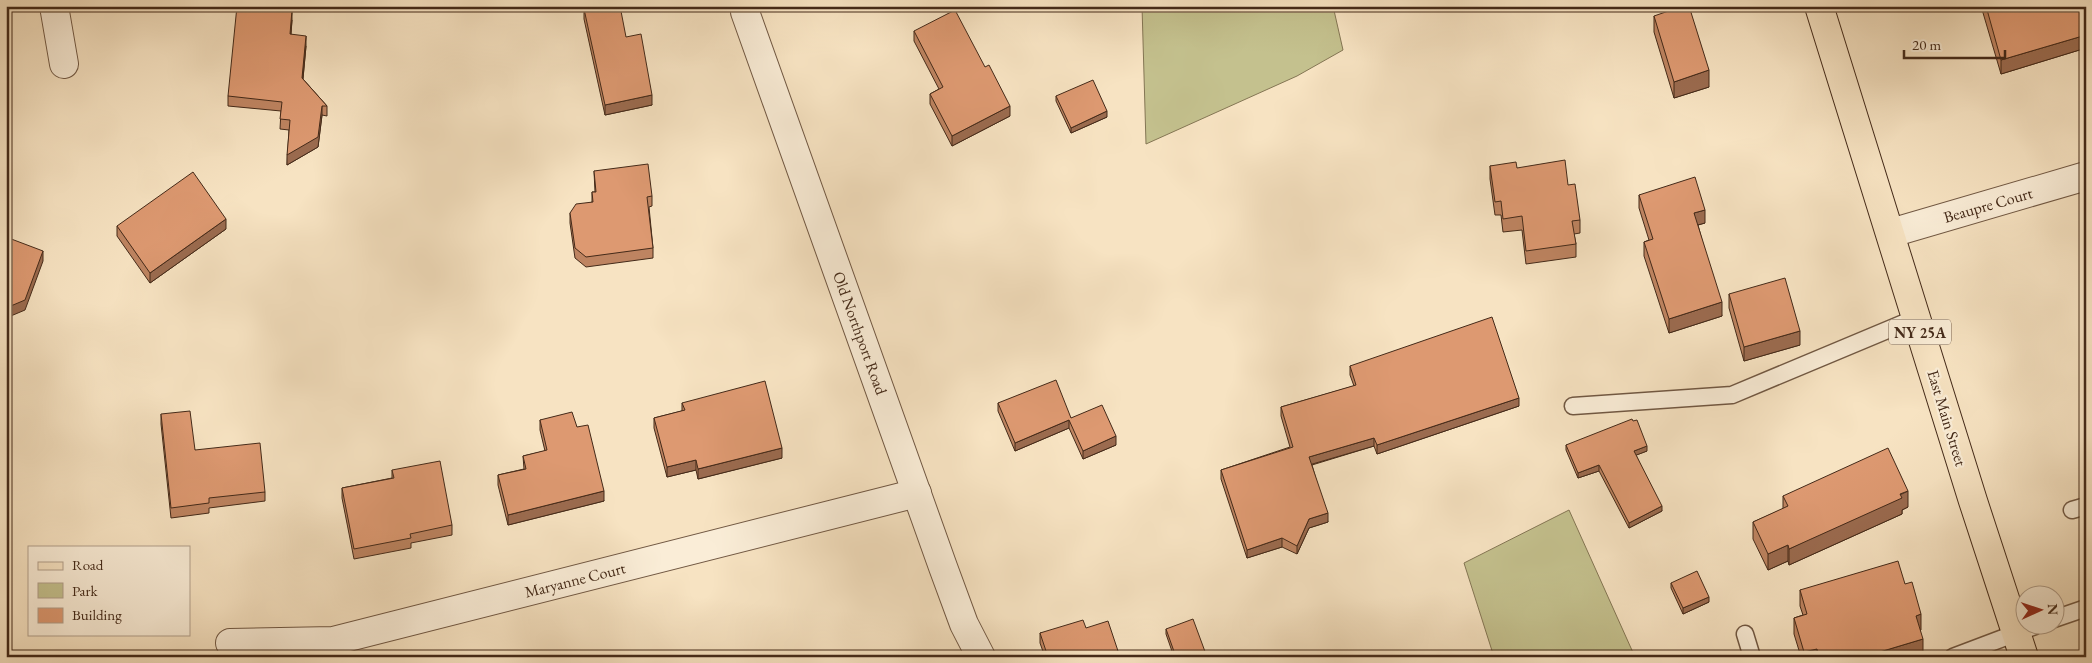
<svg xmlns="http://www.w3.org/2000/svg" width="2092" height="663" font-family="'EB Garamond',serif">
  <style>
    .green { fill: #c4c18e; stroke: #847654 }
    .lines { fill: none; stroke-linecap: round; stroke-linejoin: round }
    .lane-casing { stroke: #715843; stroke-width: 19 }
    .street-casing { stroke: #715843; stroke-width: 30 }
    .primary-casing { stroke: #442a19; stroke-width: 30 }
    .lane { stroke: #faedd7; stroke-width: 16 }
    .street { stroke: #faedd7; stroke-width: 28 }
    .primary { stroke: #f7e3c2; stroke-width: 28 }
    .wall { fill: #be8461; stroke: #442a19 }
    .shaded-wall { fill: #9b6b4f; stroke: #442a19 }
    .building { fill: #dd9971; stroke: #442a19 }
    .labels { text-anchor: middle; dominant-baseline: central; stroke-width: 4.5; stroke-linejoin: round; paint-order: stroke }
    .shield { fill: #faedd7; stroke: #7b6452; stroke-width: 1 }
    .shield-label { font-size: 15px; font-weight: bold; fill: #442a19 }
    .street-label { font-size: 16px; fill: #442a19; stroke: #faedd7 }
  </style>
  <rect width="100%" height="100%" fill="#f7e3c2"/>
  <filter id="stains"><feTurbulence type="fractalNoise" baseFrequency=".004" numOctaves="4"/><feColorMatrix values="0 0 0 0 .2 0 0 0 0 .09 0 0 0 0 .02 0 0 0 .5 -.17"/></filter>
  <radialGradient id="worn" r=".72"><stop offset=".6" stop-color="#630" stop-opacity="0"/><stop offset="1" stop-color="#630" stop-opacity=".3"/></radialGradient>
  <g class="green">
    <path d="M1142 6H1333L1343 50 1297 76 1146 144Z"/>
    <path d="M1569 510 1635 657H1494L1464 563Z"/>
  </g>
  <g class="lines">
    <defs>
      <g id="lane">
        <path d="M1573 406 1732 395 1916 318"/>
        <path d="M2072 510 2086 506"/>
        <path d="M2054 619 2086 608"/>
        <path d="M1745 634 1752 657"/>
        <path d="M1953 657 2035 626"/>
      </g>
      <g id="street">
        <path d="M54 6 64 64"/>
        <path d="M746 6 745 12 943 567 964 624 981 657"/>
        <path d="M1891 233 2086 176"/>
        <path d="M230 643 333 641 917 493"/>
      </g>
      <path id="primary" d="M1819 6 1973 501 2024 657"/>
    </defs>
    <use href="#lane" class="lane-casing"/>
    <use href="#street" class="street-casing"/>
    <use href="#primary" class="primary-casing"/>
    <use href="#lane" class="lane"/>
    <use href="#street" class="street"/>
    <use href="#primary" class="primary"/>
  </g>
  <g class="wall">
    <path d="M1981 6H2086V48L2001 74Z"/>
    <path d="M584 9 626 37 652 105 605 115 584 19Z"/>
    <path d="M1654 16 1709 87 1674 98 1654 32Z"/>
    <path d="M292 20 291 34 306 46 303 79 327 106V116L322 115 318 147 287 165 289 130 280 129 281 111 228 106V96Z"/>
    <path d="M914 31 1010 116 952 146 930 104V94L939 89 914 41Z"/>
    <path d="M1056 96 1107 117 1071 133 1056 101Z"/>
    <path d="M1490 166 1517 168 1580 220V233L1574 234 1576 244V257L1526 264 1522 230 1503 232 1501 215H1495L1490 179Z"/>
    <path d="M594 171 652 196V206L649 207 653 248V258L586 267 575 258 570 223V213L592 202V192H595Z"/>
    <path d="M1639 195 1705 223 1698 225 1722 316 1669 333 1644 256V242L1649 240 1639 208Z"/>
    <path d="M117 226 226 229 150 283 117 236Z"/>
    <path d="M1729 294 1800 345 1744 361 1729 308Z"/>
    <path d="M1350 366 1519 406 1377 454 1374 446 1312 465 1328 522 1309 528 1297 554 1282 547 1247 558 1221 479V470L1290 447 1281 416V407L1354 386 1350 375Z"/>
    <path d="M682 403 782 458 698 479 696 470 667 477 654 428V418L682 411Z"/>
    <path d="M998 403 1071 418 1116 445 1083 459 1069 428 1015 451 998 411Z"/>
    <path d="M161 414 195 450 265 492V501L209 508V513L171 518 161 424Z"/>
    <path d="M540 420 577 427 604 501 508 525 498 485V475L524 469 523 456 545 451 540 430Z"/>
    <path d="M1566 445 1647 451 1636 455 1662 511 1629 528 1599 471 1578 478 1566 450Z"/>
    <path d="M392 470 452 525V535L411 543V548L354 559 342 498V488L392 478Z"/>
    <path d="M1783 496 1908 507 1902 510V514L1789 565 1788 561 1768 570 1753 539V522L1783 509Z"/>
    <path d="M1671 583 1709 602 1683 614 1671 588Z"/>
    <path d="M1800 590 1921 630 1920 631 1923 656 1919 657H1801L1794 634V618L1803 615 1800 606Z"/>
    <path d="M1086 628 1118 657H1045L1040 643V633Z"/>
    <path d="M1166 629 1207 657H1174L1166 634Z"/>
  </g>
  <g class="shaded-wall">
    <path d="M292 10V20L290 44V34Z"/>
    <path d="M2086 35V48L2001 74V60Z"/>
    <path d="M306 36V46L302 88V78Z"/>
    <path d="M1709 70V87L1674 98V82Z"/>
    <path d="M652 95V105L605 115V105Z"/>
    <path d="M322 106V115L318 147 287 165V155Z"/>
    <path d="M1010 106V116L952 146V136Z"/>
    <path d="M1107 111V117L1071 133V128Z"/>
    <path d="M1705 210V223L1694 226V213Z"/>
    <path d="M226 219V229L150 283V273Z"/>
    <path d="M43 251V261L25 310 6 318V308Z"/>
    <path d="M1722 302V316L1669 333V319Z"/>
    <path d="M1800 331V345L1744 361V347Z"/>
    <path d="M1519 398V406L1377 454V445Z"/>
    <path d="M1069 420V428L1015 451V443Z"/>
    <path d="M1116 436V445L1083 459V451Z"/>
    <path d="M1374 438V446L1309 465V457Z"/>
    <path d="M1647 446V451L1634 456V451Z"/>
    <path d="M782 448V458L698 479V469Z"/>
    <path d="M696 460V470L667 477V467Z"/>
    <path d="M1599 465V471L1578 478V473Z"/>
    <path d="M604 491V501L508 525V515Z"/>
    <path d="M1908 491V507L1902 510V514L1789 565V549Z"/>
    <path d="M1662 506V511L1629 528V523Z"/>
    <path d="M1328 513V522L1309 528 1297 554V546L1309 519Z"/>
    <path d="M1282 538V547L1247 558V550Z"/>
    <path d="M1788 545V561L1768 570V554Z"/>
    <path d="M1709 597V602L1683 614V608Z"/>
    <path d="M1921 614V630L1916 632V616Z"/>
    <path d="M1923 639V656L1919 657H1863Z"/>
    <path d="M1817 649V657H1804V652Z"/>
    <path d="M1118 651V657H1099Z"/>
  </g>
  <g class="building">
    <path d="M237 6H255L292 10 290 34 306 36 302 78 327 106H322L318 137 287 155 290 120 280 119 282 102 228 96Z"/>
    <path d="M595 6H620L626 37 641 34 652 95 605 105 584 9Z"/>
    <path d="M1683 6H1689L1709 70 1674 82 1654 16Z"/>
    <path d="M1986 6H2086V35L2001 60Z"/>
    <path d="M955 10 985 67 989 65 1010 106 952 136 930 94 943 87 914 31Z"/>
    <path d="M1093 80 1107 111 1071 128 1056 96Z"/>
    <path d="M1565 160 1568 185 1575 184 1580 220 1572 221 1576 244 1526 251 1522 216 1503 219 1501 201 1495 202 1490 166 1516 162 1517 168Z"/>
    <path d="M648 164 652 196 647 197 653 248 586 257 575 248 570 213 576 204 593 202 592 192H596L594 171Z"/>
    <path d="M193 172 226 219 150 273 117 226Z"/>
    <path d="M1695 177 1705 210 1694 213 1722 302 1669 319 1644 242 1653 239 1639 195Z"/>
    <path d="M6 237 43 251 25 300 6 308Z"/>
    <path d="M1785 278 1800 331 1744 347 1729 294Z"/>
    <path d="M1492 317 1519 398 1377 445 1374 438 1309 457 1328 513 1309 519 1297 546 1282 538 1247 550 1221 470 1293 447 1281 407 1356 385 1350 366Z"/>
    <path d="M1056 380 1071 418 1102 405 1116 436 1083 451 1069 420 1015 443 998 403Z"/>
    <path d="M765 381 782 448 698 469 696 460 667 467 654 418 685 410 682 403Z"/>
    <path d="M190 411 195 450 260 443 265 492 209 498V503L171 508 161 414Z"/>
    <path d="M572 412 577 427 588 425 604 491 508 515 498 475 526 469 523 456 547 450 540 420Z"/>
    <path d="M1632 419 1633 421 1637 420 1647 446 1634 451 1662 506 1629 523 1599 465 1578 473 1566 445Z"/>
    <path d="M1888 448 1908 491 1900 494 1902 498 1789 549 1788 545 1768 554 1753 522 1788 506 1783 496Z"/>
    <path d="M440 461 452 525 410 534 411 538 354 549 342 488 394 478 392 470Z"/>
    <path d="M1898 561 1905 584 1912 582 1921 614 1916 616 1923 639 1863 657H1819L1817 649 1804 652 1794 618 1807 614 1800 590Z"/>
    <path d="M1697 571 1709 597 1683 608 1671 583Z"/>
    <path d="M1193 619 1207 657H1176L1166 629Z"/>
    <path d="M1083 620 1086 628 1108 621 1118 651 1099 657H1048L1040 633Z"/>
  </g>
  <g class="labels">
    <rect class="shield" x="1889" y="319.5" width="62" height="25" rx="4"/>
    <g class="shield-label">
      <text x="1920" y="332">NY 25A</text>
    </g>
    <g class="street-label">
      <text transform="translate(1988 205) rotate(-16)">Beaupre Court</text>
      <text transform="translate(860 333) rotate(70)">Old Northport Road</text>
      <text transform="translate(1947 418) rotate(73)">East Main Street</text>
      <text transform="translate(575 580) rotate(-14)">Maryanne Court</text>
    </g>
  </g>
  <rect width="2092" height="663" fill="none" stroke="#f7e3c2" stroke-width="25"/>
  <rect x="8" y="8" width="2077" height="648" fill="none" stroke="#442a19" stroke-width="2.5"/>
  <rect x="12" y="12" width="2067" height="638" fill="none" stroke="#442a19"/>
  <rect x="28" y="546" width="162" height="90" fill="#faedd7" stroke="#b19f8b"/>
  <rect x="38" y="562" width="25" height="8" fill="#f7e3c2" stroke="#b19f8b"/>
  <text x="72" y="570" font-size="15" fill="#442a19">Road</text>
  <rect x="38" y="583" width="25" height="15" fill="#c4c18e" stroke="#b19f8b"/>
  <text x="72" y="596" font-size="15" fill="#442a19">Park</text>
  <rect x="38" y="608" width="25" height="15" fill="#dd9971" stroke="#b19f8b"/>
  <text x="72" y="620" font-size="15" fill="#442a19">Building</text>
  <g transform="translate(2040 610) rotate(87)"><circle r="24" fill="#faedd7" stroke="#b19f8b"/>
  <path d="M0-4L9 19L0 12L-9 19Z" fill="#8f2418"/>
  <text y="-8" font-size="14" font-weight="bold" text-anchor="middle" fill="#442a19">N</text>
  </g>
  <path d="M1904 50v8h101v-8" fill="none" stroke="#442a19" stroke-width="2.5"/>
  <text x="1912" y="50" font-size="15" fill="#442a19" stroke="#faedd7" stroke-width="4" paint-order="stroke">20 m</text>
  <rect width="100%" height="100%" filter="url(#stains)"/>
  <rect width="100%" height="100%" fill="url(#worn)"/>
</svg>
